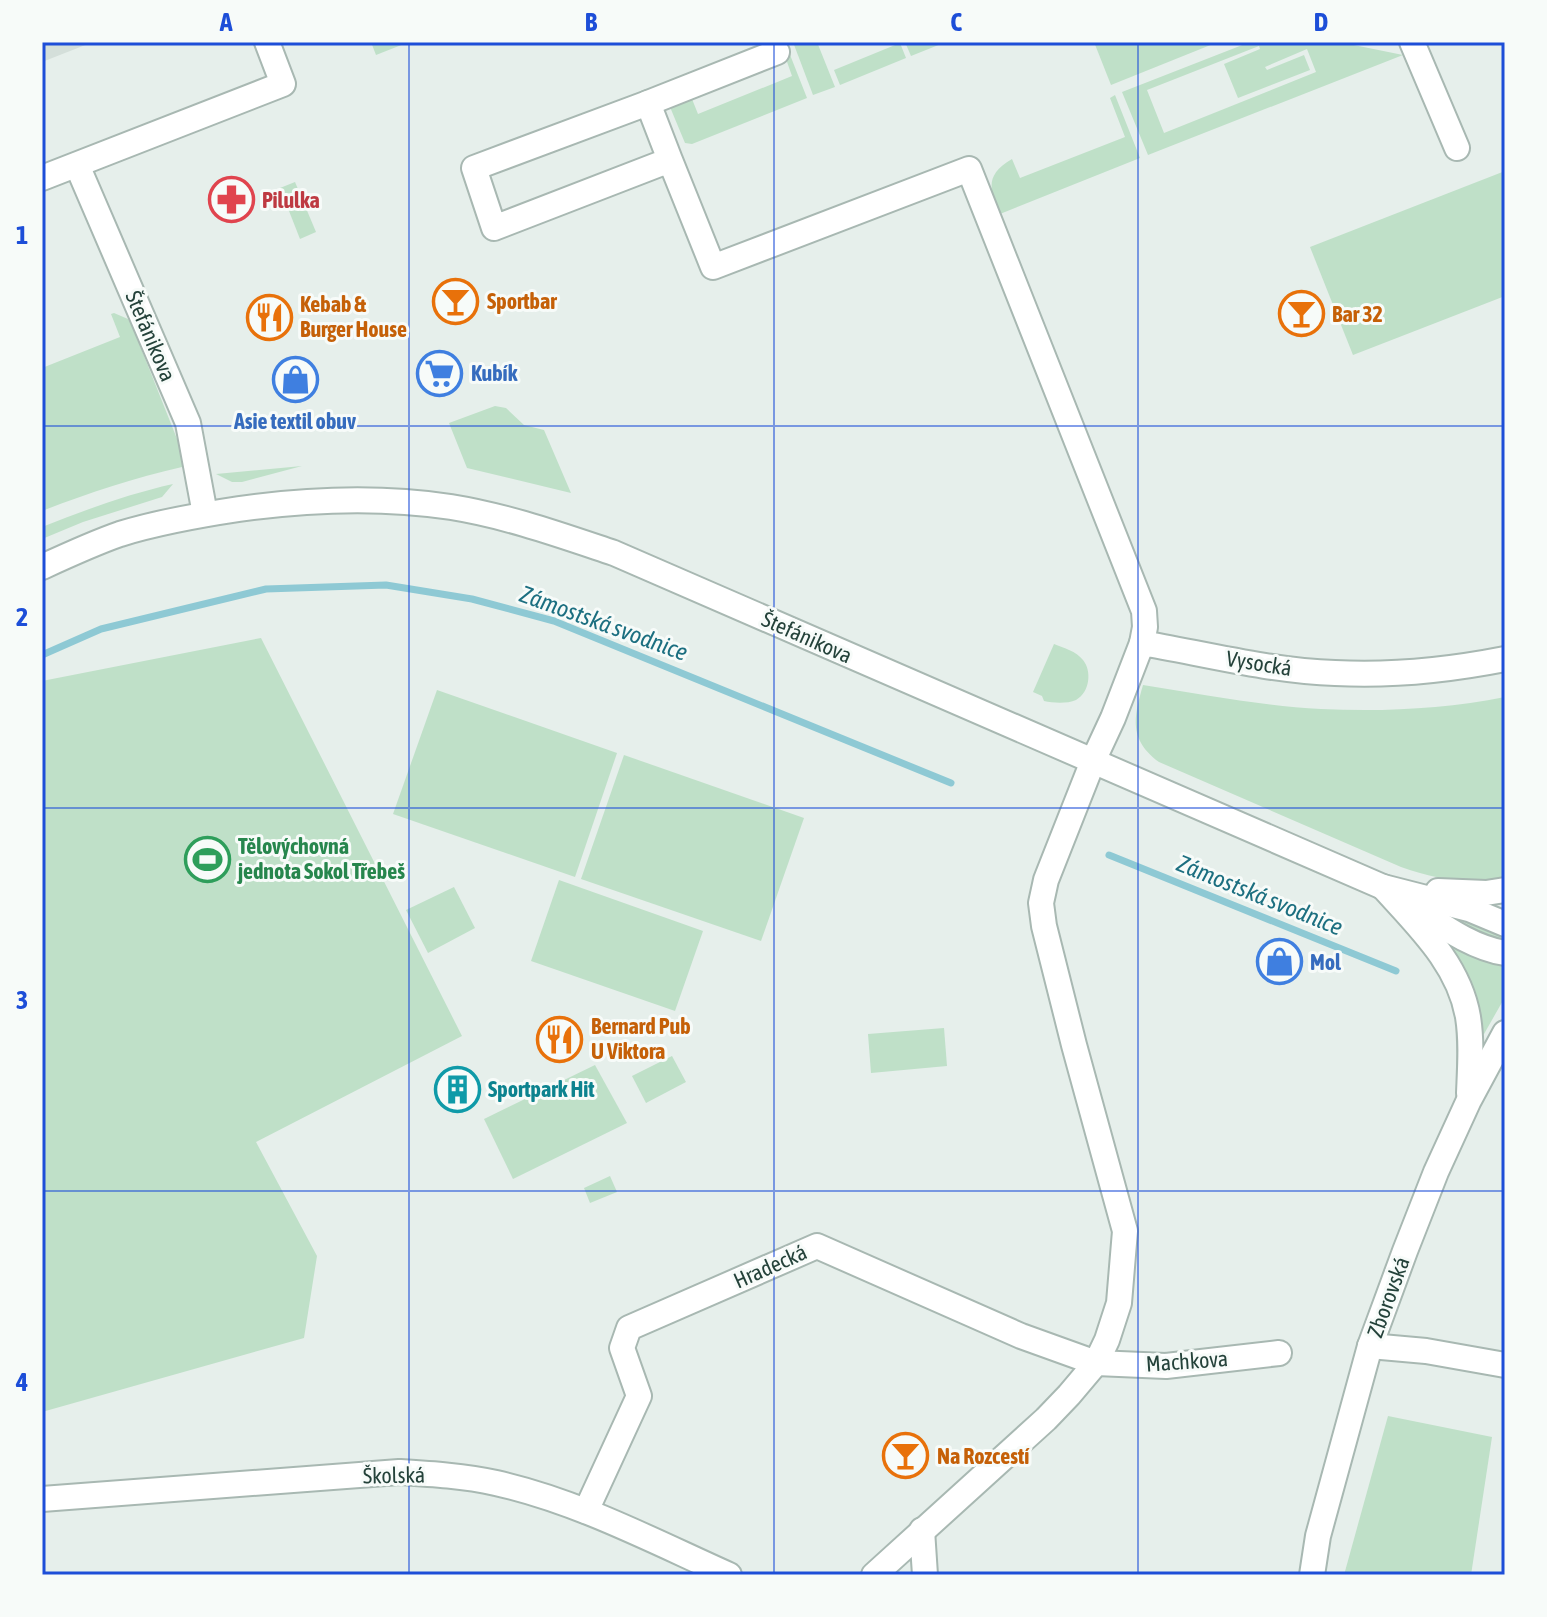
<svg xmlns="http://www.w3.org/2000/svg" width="1547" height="1617" font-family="'Asap Condensed',sans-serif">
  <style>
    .built { fill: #d4dfda }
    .green { fill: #bfe0c8; fill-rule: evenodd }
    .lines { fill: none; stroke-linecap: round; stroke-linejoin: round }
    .stream { stroke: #8ec9d4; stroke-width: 7 }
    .minor-casing { stroke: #a8b8b2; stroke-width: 28 }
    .minor { stroke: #fff; stroke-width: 24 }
    .grid { fill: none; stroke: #1d4ed8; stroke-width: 2; stroke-opacity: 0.55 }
    .labels { text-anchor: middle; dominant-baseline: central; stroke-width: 6; stroke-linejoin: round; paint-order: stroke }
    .health-label { font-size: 22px; font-weight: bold; fill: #be3a42; stroke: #f7fbf9; text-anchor: start }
    .food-label { font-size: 22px; font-weight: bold; fill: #c56008; stroke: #f7fbf9; text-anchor: start }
    .street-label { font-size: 22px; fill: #24423a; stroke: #f7fbf9 }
    .shop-label { font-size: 22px; font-weight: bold; fill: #366cbe; stroke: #f7fbf9; text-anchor: start }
    .leisure-label { font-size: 22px; font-weight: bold; fill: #27864d; stroke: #f7fbf9; text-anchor: start }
    .culture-label { font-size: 22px; font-weight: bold; fill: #0d838f; stroke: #f7fbf9; text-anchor: start }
    .water-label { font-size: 24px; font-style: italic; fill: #1c6f80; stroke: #f7fbf9 }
    .neatline { fill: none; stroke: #1d4ed8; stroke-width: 3 }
    .grid-label { font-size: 26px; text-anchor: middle; font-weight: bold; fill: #1d4ed8 }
  </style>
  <rect width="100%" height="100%" fill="#e6efeb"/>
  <path class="built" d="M42 42H93L42 62Z"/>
  <g class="green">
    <path d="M371 42H409L376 55Z"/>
    <path d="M780 42H785L807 98 692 144 685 143 670 107 690 94 698 114 792 76Z"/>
    <path d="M793 42H817L835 87 813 95Z"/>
    <path d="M905 42H946L911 56Z"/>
    <path d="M1094 42H1218L1111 85Z"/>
    <path d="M1250 42H1339L1403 55 1148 155 1122 92ZM1259 46 1260 49 1224 64 1238 98 1310 70 1304 55 1267 70 1265 67 1307 49 1316 72 1164 133 1147 90Z"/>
    <path d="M900 43 906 58 840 85 834 70Z"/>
    <path d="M1115 95 1140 158 1000 214C989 189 985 175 1012 159L1020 178 1125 137 1110 98Z"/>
    <path d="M1505 171V296L1353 355 1310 247Z"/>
    <path d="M295 182 316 232 300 239 280 188Z"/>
    <path d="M114 313 128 319 133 328 183 454 182 467C134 478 88 493 42 511V368L120 337 111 314Z"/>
    <path d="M495 406 506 408 524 425 544 430 571 493 467 468 449 423Z"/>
    <path d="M302 466 242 482H232L216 474Z"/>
    <path d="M173 484 162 497 83 522 42 539V527C85 510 128 494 173 484Z"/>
    <path d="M261 638 462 1036 256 1142 317 1256 304 1338 42 1412V681Z"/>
    <path d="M1054 644C1064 648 1076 651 1083 660 1092 671 1090 692 1076 700 1067 704 1053 703 1044 701L1042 696 1033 692Z"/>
    <path d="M1143 685C1202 694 1261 706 1321 709 1382 712 1445 709 1505 697V879C1468 885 1436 879 1401 867L1159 762C1128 739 1134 717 1143 685Z"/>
    <path d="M437 690 617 753 575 877 393 814Z"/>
    <path d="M624 755 804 818 761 941 581 879Z"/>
    <path d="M559 880 703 931 675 1011 531 961Z"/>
    <path d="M454 887 475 928 428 953 406 910Z"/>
    <path d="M1422 904 1505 934V943L1487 936Z"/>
    <path d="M1451 941 1505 964V997L1484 1034 1482 1035C1476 1001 1469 971 1448 943Z"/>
    <path d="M944 1028 947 1066 871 1073 868 1034Z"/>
    <path d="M672 1056 686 1082 646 1103 632 1076Z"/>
    <path d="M595 1065 627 1123 513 1179 484 1119Z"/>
    <path d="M610 1176 617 1192 590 1203 584 1188Z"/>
    <path d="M1388 1416 1492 1437 1471 1575H1344Z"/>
  </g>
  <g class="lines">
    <g class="stream">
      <path d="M42 655 101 629 266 589 386 585 472 599 554 621 951 783"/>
      <path d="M1109 855 1396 971"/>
    </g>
    <defs>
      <g id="minor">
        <path d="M1412 42 1457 148"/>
        <path d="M648 103 777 52"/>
        <path d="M670 160 648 103 474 168 494 228 670 160 713 267 969 169 1144 611 1145 627 1142 643"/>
        <path d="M77 165 188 423 205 514"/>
        <path d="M42 178 283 84 267 42"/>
        <path d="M42 567C68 555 94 543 120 534 159 522 199 515 239 509 310 499 379 496 451 507 507 516 560 535 614 553L1383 887 1469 909 1505 924"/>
        <path d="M1383 887C1418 926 1459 964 1468 1017 1472 1042 1470 1068 1469 1093"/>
        <path d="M1438 891 1486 893 1505 890"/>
        <path d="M1409 904C1439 923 1469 947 1505 953"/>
        <path d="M1370 1346 1426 1351 1505 1365"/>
        <path d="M42 1499 399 1472C431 1474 464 1476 496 1483 577 1501 653 1541 729 1575"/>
        <path d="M586 1511 639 1396 622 1348 629 1328 817 1246 1021 1336 1096 1363 1166 1366 1279 1353"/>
        <path d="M922 1530 925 1575"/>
        <path d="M874 1575 1046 1419 1069 1395 1096 1363 1107 1340 1119 1303 1125 1231 1074 1045 1044 926 1041 903 1046 880 1093 761 1113 718 1142 643C1205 654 1271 671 1335 673 1392 676 1449 670 1505 659"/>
        <path d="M1312 1575 1318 1536 1370 1346 1405 1251 1436 1172 1469 1100 1505 1033"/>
      </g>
    </defs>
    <use href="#minor" class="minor-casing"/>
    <use href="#minor" class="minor"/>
  </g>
  <path class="grid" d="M409 42V1575M774 42V1575M1138 42V1575M42 426H1505M42 808H1505M42 1191H1505"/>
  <defs>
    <symbol id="pharmacy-ring" viewBox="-11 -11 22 22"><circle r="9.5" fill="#f7fbf9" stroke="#e0444e" stroke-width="1.5"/><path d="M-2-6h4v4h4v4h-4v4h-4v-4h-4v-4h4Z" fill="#e0444e"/></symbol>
    <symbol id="bar-ring" viewBox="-11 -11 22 22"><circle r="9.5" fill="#f7fbf9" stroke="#e8710a" stroke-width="1.5"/><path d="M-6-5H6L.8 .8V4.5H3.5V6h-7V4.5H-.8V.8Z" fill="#e8710a"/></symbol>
    <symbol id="restaurant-ring" viewBox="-11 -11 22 22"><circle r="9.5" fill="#f7fbf9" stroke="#e8710a" stroke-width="1.5"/><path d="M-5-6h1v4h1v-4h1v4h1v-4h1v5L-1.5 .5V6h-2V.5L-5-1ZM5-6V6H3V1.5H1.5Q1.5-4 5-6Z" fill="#e8710a"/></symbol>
    <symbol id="supermarket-ring" viewBox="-11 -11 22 22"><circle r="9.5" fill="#f7fbf9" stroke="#3f7fe0" stroke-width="1.5"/><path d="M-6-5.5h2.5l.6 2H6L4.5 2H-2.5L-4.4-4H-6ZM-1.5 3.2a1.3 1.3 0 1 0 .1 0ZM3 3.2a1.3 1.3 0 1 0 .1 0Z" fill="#3f7fe0"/></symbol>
    <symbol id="shop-ring" viewBox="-11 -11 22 22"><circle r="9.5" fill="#f7fbf9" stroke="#3f7fe0" stroke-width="1.5"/><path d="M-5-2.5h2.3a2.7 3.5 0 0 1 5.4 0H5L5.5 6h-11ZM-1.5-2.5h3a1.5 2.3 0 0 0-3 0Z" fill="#3f7fe0"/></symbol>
    <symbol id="stadium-ring" viewBox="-11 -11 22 22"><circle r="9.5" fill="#f7fbf9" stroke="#2e9e5b" stroke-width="1.5"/><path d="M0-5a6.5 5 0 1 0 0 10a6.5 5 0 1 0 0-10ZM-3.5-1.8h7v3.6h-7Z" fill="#2e9e5b"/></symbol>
    <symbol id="building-ring" viewBox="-11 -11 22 22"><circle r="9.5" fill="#f7fbf9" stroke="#0f9aa8" stroke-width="1.5"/><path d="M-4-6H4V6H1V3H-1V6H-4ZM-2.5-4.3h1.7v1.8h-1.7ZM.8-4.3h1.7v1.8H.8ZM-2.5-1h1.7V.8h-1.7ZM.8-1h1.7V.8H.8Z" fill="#0f9aa8"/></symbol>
  </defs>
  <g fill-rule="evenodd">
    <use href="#pharmacy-ring" x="206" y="174" width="51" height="51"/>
    <use href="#bar-ring" x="430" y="276" width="51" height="51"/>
    <use href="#bar-ring" x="1276" y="288" width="51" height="51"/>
    <use href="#restaurant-ring" x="244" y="292" width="51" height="51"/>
    <use href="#supermarket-ring" x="414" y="348" width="51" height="51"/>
    <use href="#shop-ring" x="270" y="354" width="51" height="51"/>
    <use href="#stadium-ring" x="182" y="834" width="51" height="51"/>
    <use href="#shop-ring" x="1254" y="936" width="51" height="51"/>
    <use href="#restaurant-ring" x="534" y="1014" width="51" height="51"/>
    <use href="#building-ring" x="432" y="1064" width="51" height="51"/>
    <use href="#bar-ring" x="880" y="1430" width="51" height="51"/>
  </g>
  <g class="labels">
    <g class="health-label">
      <text x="262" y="200">Pilulka</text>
    </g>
    <g class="food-label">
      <text x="487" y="301">Sportbar</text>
      <text x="300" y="304">Kebab &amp;<tspan x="300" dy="25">Burger House</tspan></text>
      <text x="1332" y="314">Bar 32</text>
      <text x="591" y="1026">Bernard Pub<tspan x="591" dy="25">U Viktora</tspan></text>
      <text x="937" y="1456">Na Rozcestí</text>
    </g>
    <g class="street-label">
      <text transform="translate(151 336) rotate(67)">Štefánikova</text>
      <text transform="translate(807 637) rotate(24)">Štefánikova</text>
      <text transform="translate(1259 663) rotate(9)">Vysocká</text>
      <text transform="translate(770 1266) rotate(-24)">Hradecká</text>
      <text transform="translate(1388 1297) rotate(-70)">Zborovská</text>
      <text transform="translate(1187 1361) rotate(-4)">Machkova</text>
      <text transform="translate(394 1475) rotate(-1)">Školská</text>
    </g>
    <g class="shop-label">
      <text x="471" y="373">Kubík</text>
      <text x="295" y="421" text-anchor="middle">Asie textil obuv</text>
      <text x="1310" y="962">Mol</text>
    </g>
    <g class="leisure-label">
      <text x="238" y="846">Tělovýchovná<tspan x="238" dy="25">jednota Sokol Třebeš</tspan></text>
    </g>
    <g class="culture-label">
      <text x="488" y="1089">Sportpark Hit</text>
    </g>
    <g class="water-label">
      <text transform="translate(604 623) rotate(20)">Zámostská svodnice</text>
      <text transform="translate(1260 895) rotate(22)">Zámostská svodnice</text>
    </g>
  </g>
  <rect width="1547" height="1617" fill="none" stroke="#f7fbf9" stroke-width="88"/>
  <rect x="44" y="44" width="1459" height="1529" class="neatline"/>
  <g class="grid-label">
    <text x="226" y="31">A</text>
    <text x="591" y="31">B</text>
    <text x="956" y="31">C</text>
    <text x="1321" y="31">D</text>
    <text x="22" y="244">1</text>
    <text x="22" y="626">2</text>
    <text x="22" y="1009">3</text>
    <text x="22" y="1391">4</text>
  </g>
</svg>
